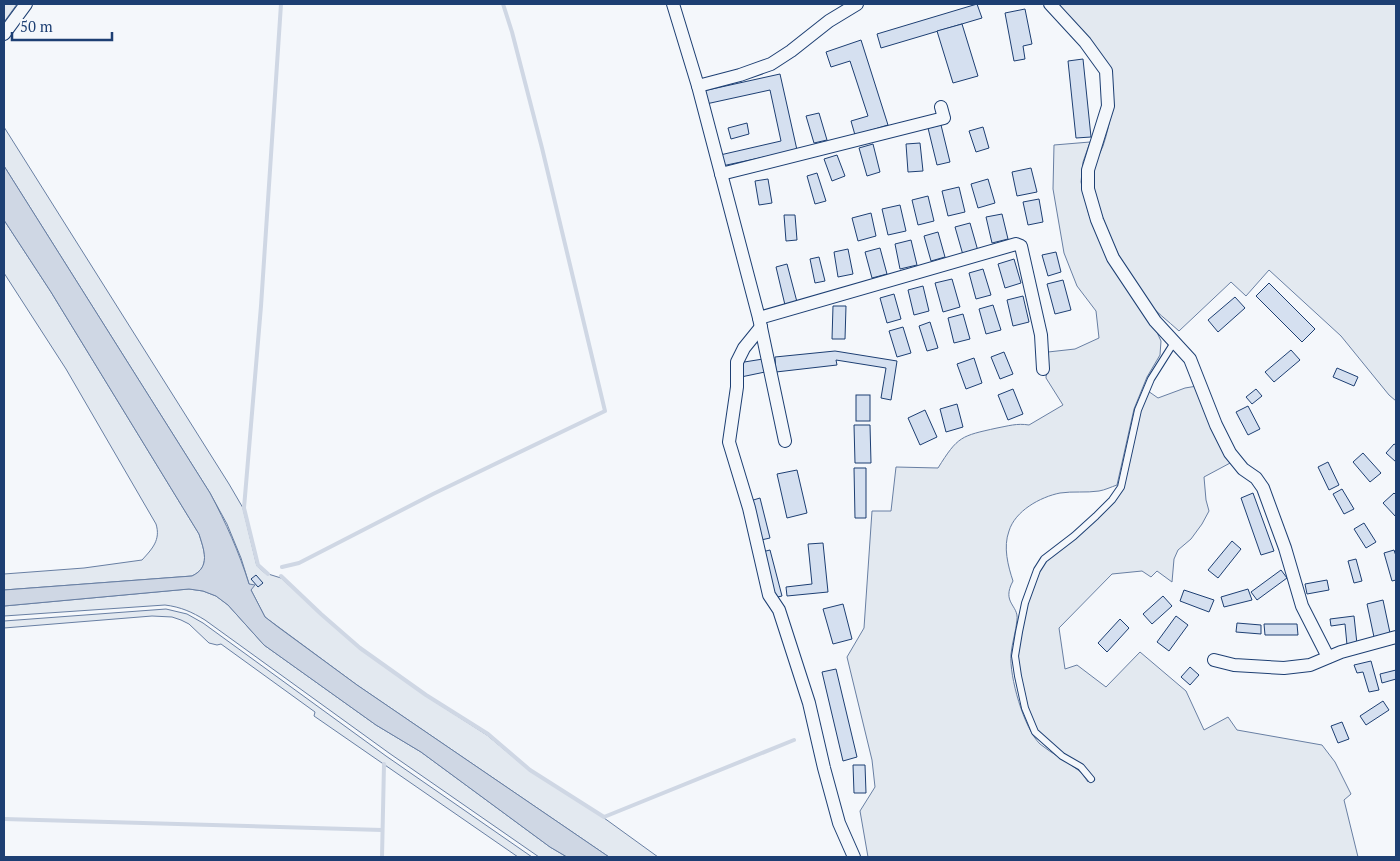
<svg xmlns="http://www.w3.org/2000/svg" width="1400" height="861" font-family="'PT Serif',serif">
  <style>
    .green { fill: #e3e9f0; stroke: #687fa3 }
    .water { fill: #cfd7e4; stroke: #687fa3 }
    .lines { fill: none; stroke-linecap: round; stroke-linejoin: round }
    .stream { stroke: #cfd7e4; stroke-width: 4 }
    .building { fill: #d5e0f0; stroke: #1d3f73 }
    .service-casing { stroke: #1d3f73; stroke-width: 8 }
    .minor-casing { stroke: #1d3f73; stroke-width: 14 }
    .service { stroke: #f4f7fb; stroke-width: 6 }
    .minor { stroke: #f4f7fb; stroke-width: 12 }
  </style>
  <rect width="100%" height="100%" fill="#f4f7fb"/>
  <g class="green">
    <path d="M4 4H17L4 22Z"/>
    <path d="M1056 4H1396V401L1389 395 1341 336 1269 270 1246 296 1231 282 1179 331C1168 321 1155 311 1145 300 1128 281 1089 197 1092 171 1094 163 1100 154 1103 146 1111 122 1115 96 1111 71Z"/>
    <path d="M4 127 229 484 243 508 257 566 265 573 281 578 360 648 426 696 487 735 530 771 593 810 658 857H609L357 685 265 617 251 590 241 558 227 524 210 493 4 166Z"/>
    <path d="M1090 142 1083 162 1081 182 1089 215 1154 326 1161 341 1160 355 1147 377 1134 409 1117 485C1111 487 1105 490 1099 491 1086 493 1073 491 1060 493 1040 497 1015 511 1009 531 1003 547 1008 566 1013 581 1001 603 1019 605 1017 620 1016 631 1012 643 1011 654 1009 676 1024 729 1040 744 1052 754 1066 760 1078 770 1082 773 1085 778 1088 782L1092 778 1036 731 1027 708 1017 656 1027 604 1039 571 1046 560 1123 488 1140 411 1148 391 1158 398 1185 388 1197 386 1232 462 1204 477 1206 500 1209 511 1202 524 1191 539 1178 550 1174 559 1172 582 1157 571 1151 577 1142 571 1112 574 1059 628 1065 669 1077 665 1106 687 1140 652 1186 691 1204 730 1228 717 1237 730 1322 745 1335 762 1351 794 1344 800 1358 857H868L860 811 875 787 872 760 847 657 864 628 872 511H891L896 467 938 468C958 436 961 436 997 428 1008 426 1017 423 1029 425L1063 405 1046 378 1048 352 1075 349 1099 338 1096 311 1077 286 1064 253 1053 189 1054 145Z"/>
    <path d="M4 220 51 292 199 534C204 550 211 567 192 576L4 590V574L84 568 142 560C152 549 161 540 156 524L66 369 4 273Z"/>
    <path d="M189 589 203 591 216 596 228 605 264 645 376 725 421 752 550 847 567 857H539L389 753 205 620C192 612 181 607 165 605L4 616V606Z"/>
    <path d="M166 609 187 614 203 623 386 756 532 857H518L314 716 315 712 221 644 217 645 209 643 189 624 181 620 172 617 152 616 4 628V621Z"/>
  </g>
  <path class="water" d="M4 166 210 493C226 523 239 552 249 584L255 585 251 590 265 617 278 627 357 685 609 857H567L550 847 421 752 376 725 264 645 228 605 216 596 203 591 189 589 4 606V590L192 576C211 567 204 550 199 534L51 292 4 220Z"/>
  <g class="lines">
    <g class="stream">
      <path d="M282 567 299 563 433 494 605 411 542 148 512 32 503 4"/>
      <path d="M268 574 258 565 244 508 261 306 281 4"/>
      <path d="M281 576 321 614 360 648 426 695 488 734 530 770 604 817 794 740"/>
      <path d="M4 819 382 830"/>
      <path d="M382 857 384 764"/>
    </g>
  </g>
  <g class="building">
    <path d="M977 4 982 18 881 48 877 34Z"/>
    <path d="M1025 9 1032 44 1023 46 1025 59 1014 61 1005 13Z"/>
    <path d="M962 24 978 76 953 83 937 31Z"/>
    <path d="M861 40 888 125 855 135 851 121 868 116 850 61 831 67 826 52Z"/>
    <path d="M1083 59 1091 137 1076 138 1068 61Z"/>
    <path d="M780 74 797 150 722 166 720 155 781 141 770 90 706 104 703 91Z"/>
    <path d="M819 113 827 140 814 143 806 116Z"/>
    <path d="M747 123 749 134 731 139 728 128Z"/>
    <path d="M941 125 950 162 937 165 928 128Z"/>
    <path d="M983 127 989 148 976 152 969 131Z"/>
    <path d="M920 143 923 171 908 172 906 144Z"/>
    <path d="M873 144 880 172 867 176 859 148Z"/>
    <path d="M837 155 845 176 832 181 824 159Z"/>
    <path d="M1031 168 1037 192 1017 196 1012 172Z"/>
    <path d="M817 173 826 201 815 204 807 176Z"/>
    <path d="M768 179 772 203 759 205 755 181Z"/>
    <path d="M988 179 995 203 978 208 971 184Z"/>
    <path d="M959 187 965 212 948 216 942 191Z"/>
    <path d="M928 196 934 221 918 225 912 200Z"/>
    <path d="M1039 199 1043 222 1028 225 1023 202Z"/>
    <path d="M900 205 906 231 888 235 882 209Z"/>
    <path d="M871 213 876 236 858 241 852 218Z"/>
    <path d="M1002 214 1008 239 992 243 986 217Z"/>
    <path d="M784 215H795L797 240 786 241Z"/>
    <path d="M970 223 978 251 963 255 955 227Z"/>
    <path d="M938 232 945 257 931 261 924 236Z"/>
    <path d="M911 240 917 265 900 269 895 244Z"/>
    <path d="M880 248 887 274 872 278 865 252Z"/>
    <path d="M848 249 853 274 838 277 834 252Z"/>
    <path d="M1056 252 1061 272 1048 276 1042 255Z"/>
    <path d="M819 257 825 281 815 283 810 259Z"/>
    <path d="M1014 259 1021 283 1005 288 998 264Z"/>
    <path d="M787 264 797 302 785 305 776 267Z"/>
    <path d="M983 269 991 295 976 299 969 273Z"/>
    <path d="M952 279 960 307 943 312 935 283Z"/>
    <path d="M1063 280 1071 310 1055 314 1047 284Z"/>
    <path d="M1269 283 1315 329 1302 342 1256 296Z"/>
    <path d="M923 286 929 311 914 315 908 290Z"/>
    <path d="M894 294 901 319 887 323 880 298Z"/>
    <path d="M1023 296 1029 322 1013 326 1007 300Z"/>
    <path d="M1235 297 1245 308 1218 332 1208 320Z"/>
    <path d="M993 305 1001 330 986 334 979 309Z"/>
    <path d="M833 306H846L845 339H832Z"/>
    <path d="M963 314 970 339 954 343 948 318Z"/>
    <path d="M930 322 938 348 927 351 919 326Z"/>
    <path d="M903 327 911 353 897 357 889 331Z"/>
    <path d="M1291 350 1300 360 1274 382 1265 372Z"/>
    <path d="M835 351 897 361 891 400 881 398 886 368 836 360 837 365 776 372 775 357Z"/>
    <path d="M1004 352 1013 374 1000 379 991 357Z"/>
    <path d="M974 358 982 383 966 389 957 364Z"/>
    <path d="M763 359 765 372 741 377 738 363Z"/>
    <path d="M1337 368 1358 377 1354 386 1333 377Z"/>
    <path d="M1013 389 1023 414 1008 420 998 395Z"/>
    <path d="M1256 389 1262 396 1252 404 1246 397Z"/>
    <rect x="856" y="395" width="14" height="26"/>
    <path d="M957 404 963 427 946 432 940 409Z"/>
    <path d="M1248 406 1260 429 1248 435 1236 412Z"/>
    <path d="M925 410 937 437 920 445 908 418Z"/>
    <path d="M854 425H870L871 463H855Z"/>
    <path d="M1394 444 1396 445V462L1386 453Z"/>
    <path d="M1363 453 1381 473 1370 482 1353 462Z"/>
    <path d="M1328 462 1339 485 1329 490 1318 467Z"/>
    <path d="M854 468H866V518H855Z"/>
    <path d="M797 470 807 513 787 518 777 474Z"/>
    <path d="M1342 489 1354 509 1344 514 1333 494Z"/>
    <path d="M1253 493 1274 551 1261 555 1241 498Z"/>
    <path d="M1394 493 1396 495V517L1383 503Z"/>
    <path d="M760 498 770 538 761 540 750 501Z"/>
    <path d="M1364 523 1376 542 1366 548 1354 529Z"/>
    <path d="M1232 541 1241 549 1218 578 1208 570Z"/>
    <path d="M823 543 828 592 787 596 786 587 812 584 808 544Z"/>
    <path d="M770 550 782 596 773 598 762 552Z"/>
    <path d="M1394 550 1396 556V580L1392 581 1384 553Z"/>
    <path d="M1356 559 1362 581 1354 583 1348 561Z"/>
    <path d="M1281 570 1287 578 1257 600 1251 592Z"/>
    <path d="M256 575 263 583 258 587 251 579Z"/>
    <path d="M1327 580 1329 590 1307 594 1305 584Z"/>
    <path d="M1248 589 1252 600 1224 607 1221 597Z"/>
    <path d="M1184 590 1214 600 1209 612 1180 601Z"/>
    <path d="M1163 596 1172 606 1152 624 1143 614Z"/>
    <path d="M1383 600 1390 633 1374 637 1367 604Z"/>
    <path d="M843 604 852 639 833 644 823 609Z"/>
    <path d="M1176 616 1188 625 1169 651 1157 642Z"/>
    <path d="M1354 616 1357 644 1347 645 1345 624 1331 626 1330 619Z"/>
    <path d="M1120 619 1129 628 1107 652 1098 643Z"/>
    <path d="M1237 623 1261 625V634L1236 632Z"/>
    <path d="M1264 624H1297L1298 635H1265Z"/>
    <path d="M1371 661 1379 690 1369 692 1363 672 1357 673 1354 665Z"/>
    <path d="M1190 667 1199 675 1190 685 1181 677Z"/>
    <path d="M836 669 857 757 843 761 822 672Z"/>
    <path d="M1396 670V679L1382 683 1380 674Z"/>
    <path d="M1383 701 1389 710 1366 725 1360 716Z"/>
    <path d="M1342 722 1349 739 1338 743 1331 726Z"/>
    <path d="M853 765H865L866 793H854Z"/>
  </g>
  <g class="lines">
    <defs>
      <path id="service" d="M1091 779 1081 767 1062 756 1035 732 1025 708 1018 676 1015 656 1019 632 1025 603 1037 570 1044 559 1074 536 1096 516 1112 500 1121 487 1138 410 1151 379 1175 341"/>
      <g id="minor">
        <path d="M673 4 698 86 759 318 785 441"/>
        <path d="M1050 4 1085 42 1106 71 1108 106 1088 170V189L1097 220 1113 258 1155 321 1190 359 1216 425 1230 453 1243 469 1256 478 1263 488 1285 548 1302 606 1328 657"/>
        <path d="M4 34 26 4"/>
        <path d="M698 86 740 75 771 64 791 51 829 21 857 4"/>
        <path d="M721 174 944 118 941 107"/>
        <path d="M759 318 1016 244 1021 246 1041 335 1043 369"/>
        <path d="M761 327 744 348 737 362V387L729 442 749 508 769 595 779 610 809 703 824 768 839 823 854 857"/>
        <path d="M1214 660 1234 665 1284 668 1310 665 1341 652 1396 637"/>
      </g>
    </defs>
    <use href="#service" class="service-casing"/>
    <use href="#minor" class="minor-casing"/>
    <use href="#service" class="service"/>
    <use href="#minor" class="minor"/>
  </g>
  <rect width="1400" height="861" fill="none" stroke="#1d3f73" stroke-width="10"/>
  <path d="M12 32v8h100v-8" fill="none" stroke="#1d3f73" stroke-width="2.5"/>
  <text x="20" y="32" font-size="15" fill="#1d3f73" stroke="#f4f7fb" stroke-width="4" paint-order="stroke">50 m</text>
</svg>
